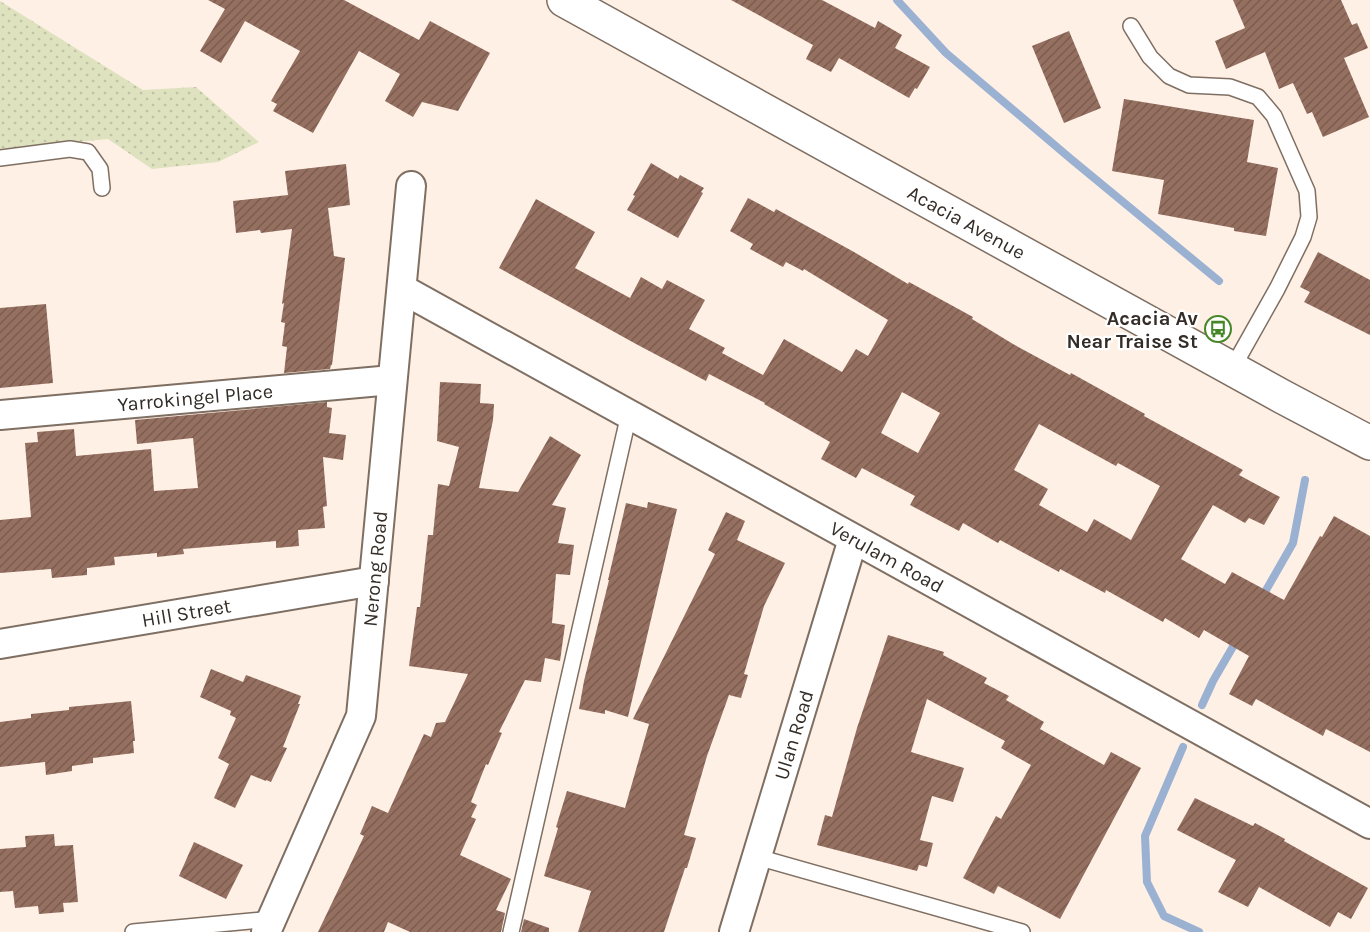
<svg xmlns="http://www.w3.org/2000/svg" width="1370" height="932" font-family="Karla,sans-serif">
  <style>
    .grass { fill: url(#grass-dots) }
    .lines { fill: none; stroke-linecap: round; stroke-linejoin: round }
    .stream { stroke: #9bb1d2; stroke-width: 8 }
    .building { fill: url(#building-hatch); fill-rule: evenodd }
    .service-casing { stroke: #7f6f63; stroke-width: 18 }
    .minor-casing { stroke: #7f6f63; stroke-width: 32 }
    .tertiary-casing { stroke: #7f6f63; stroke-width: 36 }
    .service { stroke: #fff; stroke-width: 15 }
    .minor { stroke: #fff; stroke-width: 28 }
    .tertiary { stroke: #fff; stroke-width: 33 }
    .labels { text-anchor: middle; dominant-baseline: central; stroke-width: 4.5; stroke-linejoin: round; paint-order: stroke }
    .street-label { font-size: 20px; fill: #332c27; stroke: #fff }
    .poi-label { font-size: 20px; font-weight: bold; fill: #332c27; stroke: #fff; text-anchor: end }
  </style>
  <defs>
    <pattern id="grass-dots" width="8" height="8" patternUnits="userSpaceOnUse" patternTransform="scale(1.5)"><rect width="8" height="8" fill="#dfe2bf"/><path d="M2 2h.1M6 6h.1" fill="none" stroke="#c0c2a4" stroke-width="1.8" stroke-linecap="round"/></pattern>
    <pattern id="building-hatch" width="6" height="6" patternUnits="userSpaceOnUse" patternTransform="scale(1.5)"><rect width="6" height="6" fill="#957061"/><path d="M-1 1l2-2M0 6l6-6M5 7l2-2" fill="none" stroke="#7a5c50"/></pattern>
  </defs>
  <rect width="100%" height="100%" fill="#fef0e5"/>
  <path class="grass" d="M0 1 143 90 196 87 259 142 218 162 152 169 108 139 0 149Z"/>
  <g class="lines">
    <g class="stream">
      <path d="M897 0 946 53 1071 159 1219 281"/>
      <path d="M1261 599 1293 543 1305 480"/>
      <path d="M1202 705 1213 681 1238 638"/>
      <path d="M1183 747 1145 836 1147 882 1164 916 1199 932"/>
    </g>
  </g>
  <g class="building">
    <path d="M208 0H344L419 40 430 21 490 53 458 111 422 102 413 117 385 101 400 74 359 51 313 133 273 111 277 104 271 101 300 51 245 21 221 63 200 51 225 9Z"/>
    <path d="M731 0H822L875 28 878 21 902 35 895 48 930 67 917 89 915 88 909 98 839 58 831 72 806 59 813 45Z"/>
    <path d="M1233 0H1341L1352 25 1357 23 1368 48 1344 58 1369 117 1323 137 1312 112 1307 114 1293 83 1279 89 1265 52 1226 69 1215 41 1245 28Z"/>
    <path d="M1069 31 1101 108 1064 123 1032 46Z"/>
    <path d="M1124 99 1254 120 1247 162 1278 168 1266 236 1234 231V228L1158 214 1164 180 1112 171Z"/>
    <path d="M651 163 678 179 680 175 704 188 701 192 703 193 678 238 627 210 635 196 633 195Z"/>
    <path d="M346 164 350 205 328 208 334 256 345 258 332 365H331L330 369 284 373 287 347 282 346 285 323 281 322 284 303 282 304 292 229 261 233 260 230 236 233 233 201 288 195 285 171Z"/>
    <path d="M748 198 774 212 776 209 854 252 908 284 909 282 973 317 972 319 1013 344 1070 375 1071 373 1145 414 1144 416 1243 470 1239 475 1280 497 1264 525 1249 518 1245 523 1213 505 1181 559 1225 584 1232 572 1284 600 1320 536 1322 537 1334 516 1370 536V752L1326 729 1323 736 1256 699 1252 706 1229 694 1249 656 1204 630 1199 638 1165 618 1163 622 1106 590 1105 593 1060 569 1059 572 1000 540 998 543 963 523 959 531 910 505 915 496 862 468 856 478 821 459 830 442 764 404 765 403 709 374 706 381 636 344 499 268 536 199 595 232 575 268 630 298 641 277 662 289 667 280 705 300 689 329 725 348 722 353 763 375 784 339 842 372 856 349 868 356 888 320 804 269 803 271 786 262 783 267 750 249 753 244 730 231ZM902 392 940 413 918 453 881 433ZM1039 424 1116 466 1118 463 1160 486 1131 540 1094 519 1087 532 1039 505 1048 489 1014 470Z"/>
    <path d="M1318 252 1370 280V335L1304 302 1310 292 1300 287Z"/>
    <path d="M46 304 53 383 0 388V308Z"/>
    <path d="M440 382 481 384 480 403 494 404 493 420 479 488 518 492 550 436 581 455 552 505 566 508 558 543 574 545 570 575 556 574 552 623 565 625 560 661 545 658 541 682 525 680 499 732 502 733 488 765 486 764 471 802 477 805 471 817 476 819 460 855 511 879 496 910 505 913 501 932H410L388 922 384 932H318L364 836 360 834 372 806 388 813 424 734 431 737 436 723 445 722 468 674 409 666 417 607H420L428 535H433L438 484 449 486 459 447 437 441Z"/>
    <path d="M327 402V407L332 408 329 433 346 435 343 460 323 457 327 506 323 507 325 528 298 530 299 546 276 548V541L183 549 184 554 157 557V553L114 557 115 565 87 568V575L52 578 51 569 0 573V520L31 517 25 443 38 442 37 432 74 429 76 456 151 449 154 491 198 488 193 438 137 444 135 420Z"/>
    <path d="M648 502 677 509 628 717 605 710V714L579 709 584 681 609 580H608L626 503 647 508Z"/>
    <path d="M726 512 745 521 737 540 785 563 764 606 744 674 748 675 741 698 729 695 707 756 684 835 696 838 687 868H685L664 932H578L591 891 544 876 558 828 556 827 567 791 625 808 649 724 633 719 715 554 708 550Z"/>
    <path d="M888 635 944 652 943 655 987 678 984 683 1009 696 1006 700 1044 722 1040 729 1104 765 1111 752 1141 768 1060 919 998 886 994 894 963 878 996 816 1001 819 1031 765 1001 748 1005 741 927 699 911 752 964 768 953 802 932 796 920 840 933 843 927 867 919 865 917 871 817 845 825 815 832 817 857 728Z"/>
    <path d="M211 669 243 682 246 675 301 696 298 704H300L283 747 287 748 271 782 266 780V781L251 775 235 808 214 798 229 764 218 758 236 718 230 715 231 711 200 697Z"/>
    <path d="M131 701 135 741H133L134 753 93 758V763L72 766V771L46 775 45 762 0 767V722L31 718V714L69 710V707Z"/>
    <path d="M1195 798 1253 826 1255 823 1285 839 1284 841 1368 888 1351 919 1338 912 1330 927 1259 887 1248 907 1218 892 1236 860 1177 830Z"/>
    <path d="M54 834 55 846 73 845 78 902 63 903 64 912 39 914 38 906 15 908 13 891 0 892V849L26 847 25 836Z"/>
    <path d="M194 842 243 865 226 899 179 876Z"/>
    <path d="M524 919 549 928V932H521Z"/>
  </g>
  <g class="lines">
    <defs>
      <g id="service">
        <path d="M1131 26 1150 57 1169 76 1189 85 1230 87 1258 97 1274 116 1307 191 1309 217 1303 237 1277 289 1232 369"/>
        <path d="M0 158 70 149 88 152 100 169 102 188"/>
        <path d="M757 857 1022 932"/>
        <path d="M133 932 272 919"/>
        <path d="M511 932 629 414"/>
      </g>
      <g id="minor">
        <path id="s1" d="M402 289 1370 824"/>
        <path id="s2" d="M0 415 392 380"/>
        <path id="s3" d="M0 644 374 581"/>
        <path id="s4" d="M266 932 361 716 411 186"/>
        <path id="s5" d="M734 932 853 539"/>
      </g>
      <g id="tertiary">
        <path id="s6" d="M564 0 1283 397 1370 443"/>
      </g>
    </defs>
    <use href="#service" class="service-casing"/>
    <use href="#minor" class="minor-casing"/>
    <use href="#tertiary" class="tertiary-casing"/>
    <use href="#service" class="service"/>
    <use href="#minor" class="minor"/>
    <use href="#tertiary" class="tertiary"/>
  </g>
  <defs>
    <symbol id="bus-ring" viewBox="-11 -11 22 22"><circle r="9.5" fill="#fff" stroke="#478627" stroke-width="1.5"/><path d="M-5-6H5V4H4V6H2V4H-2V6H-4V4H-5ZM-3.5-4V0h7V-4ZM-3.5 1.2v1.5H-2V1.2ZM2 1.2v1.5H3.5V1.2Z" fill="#478627"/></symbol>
  </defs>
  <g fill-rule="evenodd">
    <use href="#bus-ring" x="1203" y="314" width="30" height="30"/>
  </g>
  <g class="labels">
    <g class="street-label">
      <text stroke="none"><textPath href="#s6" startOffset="460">Acacia Avenue</textPath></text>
      <text stroke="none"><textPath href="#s2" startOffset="196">Yarrokingel Place</textPath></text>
      <text stroke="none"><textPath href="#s1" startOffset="554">Verulam Road</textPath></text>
      <text stroke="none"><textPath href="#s4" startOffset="384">Nerong Road</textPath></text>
      <text stroke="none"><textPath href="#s3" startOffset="189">Hill Street</textPath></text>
      <text stroke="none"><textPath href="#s5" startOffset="206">Ulan Road</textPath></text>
    </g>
    <g class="poi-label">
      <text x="1198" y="318">Acacia Av<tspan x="1198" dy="23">Near Traise St</tspan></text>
    </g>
  </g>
</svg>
